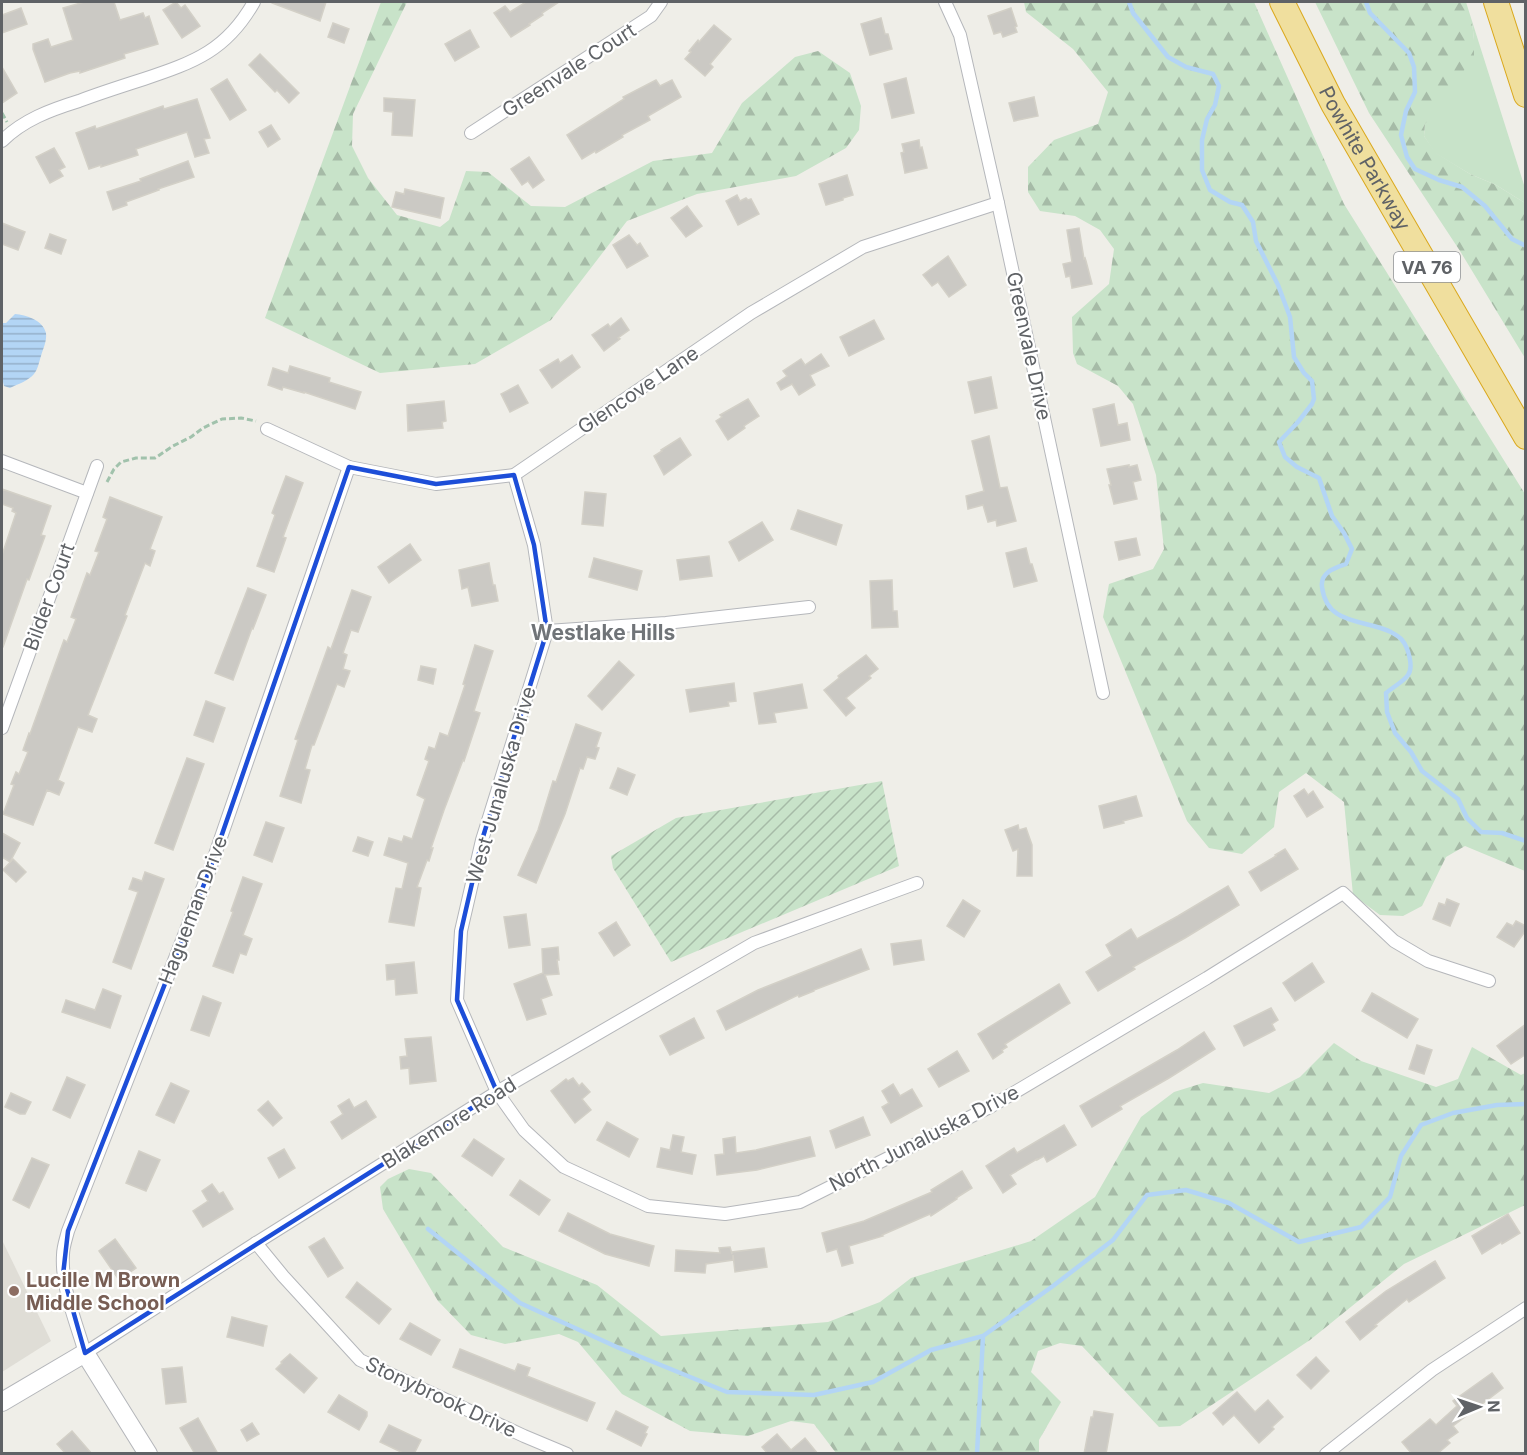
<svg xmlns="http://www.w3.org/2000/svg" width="1527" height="1455" font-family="Inter,sans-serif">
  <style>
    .education { fill: #dfddd6 }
    .grass { fill: #c8e3c9 }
    .forest { fill: url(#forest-firs) }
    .garden { fill: url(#garden-furrows) }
    .water { fill: url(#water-rules) }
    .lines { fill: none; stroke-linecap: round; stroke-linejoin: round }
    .stream { stroke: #b3d5f5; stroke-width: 4.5 }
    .building { fill: #cbc9c4; stroke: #d3d0c7; stroke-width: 1.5 }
    .street-casing { stroke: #b5b7bb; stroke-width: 14 }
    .secondary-casing { stroke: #b4b6ba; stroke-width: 20 }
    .highway-casing { stroke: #daa81d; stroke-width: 26 }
    .path { stroke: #a1c2ac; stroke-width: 3; stroke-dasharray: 6 3; stroke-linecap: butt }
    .street { stroke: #fff; stroke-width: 12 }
    .secondary { stroke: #fff; stroke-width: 18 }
    .highway { stroke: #f0df9e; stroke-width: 24 }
    .marked { fill: none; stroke: #1d4ed8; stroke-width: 4.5; stroke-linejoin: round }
    .education-dot { fill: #8d6e63; stroke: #fff; stroke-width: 2 }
    .labels { text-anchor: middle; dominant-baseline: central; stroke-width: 4.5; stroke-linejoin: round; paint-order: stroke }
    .shield { fill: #fff; stroke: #8f9194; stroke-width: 1.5 }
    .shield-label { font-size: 18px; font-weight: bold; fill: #5f6266 }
    .street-label { font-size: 20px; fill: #5f6266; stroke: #fff }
    .education-label { font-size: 20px; font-weight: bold; fill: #785e54; stroke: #fff; text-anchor: start }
    .neighbourhood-label { font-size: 21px; font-weight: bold; fill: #707478; stroke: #fff }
  </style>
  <defs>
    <pattern id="forest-firs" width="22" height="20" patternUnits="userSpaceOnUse" patternTransform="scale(1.5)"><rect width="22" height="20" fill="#c8e3c9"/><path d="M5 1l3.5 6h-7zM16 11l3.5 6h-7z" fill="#a6bba7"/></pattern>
    <pattern id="garden-furrows" width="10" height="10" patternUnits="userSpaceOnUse" patternTransform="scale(1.5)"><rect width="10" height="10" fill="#c8e3c9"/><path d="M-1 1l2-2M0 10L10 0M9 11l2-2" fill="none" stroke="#a6bba7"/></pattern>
    <pattern id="water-rules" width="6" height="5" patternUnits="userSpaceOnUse" patternTransform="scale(1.5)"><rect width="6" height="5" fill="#b3d5f5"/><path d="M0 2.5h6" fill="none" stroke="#95b0ca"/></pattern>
  </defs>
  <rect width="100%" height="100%" fill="#efeee8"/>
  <path class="education" d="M2 1240 51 1341 2 1372Z"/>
  <path class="grass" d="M1472 21 1525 188V203L1496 185 1470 174 1435 153 1424 136 1425 124 1474 40Z"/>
  <g class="forest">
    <path d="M381 2H407L353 114 352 146 368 178 397 215 440 227 449 220 466 171 488 172 531 206 565 207 653 161 712 153 742 103 795 57 818 51 850 73 861 106 859 130 846 148 796 176 697 194 627 221 551 320 475 364 380 373 265 318Z"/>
    <path d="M1024 2H1254L1344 204 1525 494V871L1465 846 1446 857 1422 906 1403 916 1380 915 1353 895 1344 802 1306 773 1279 792 1274 827 1242 854 1209 848 1187 821 1103 617 1109 584 1153 569 1164 549 1156 475 1133 404 1118 386 1077 364 1073 353 1072 317 1109 284 1114 249 1100 230 1075 216 1040 211 1028 192V167L1054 140 1098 124 1108 92 1073 49 1026 12Z"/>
    <path d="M1315 2H1466L1472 21 1474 40V57L1425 124 1424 136 1436 153 1470 174 1496 185 1525 203V358L1460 251 1369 113Z"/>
    <path d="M1334 1043 1361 1061 1436 1087 1458 1079 1472 1047 1521 1075 1525 1073V1205L1404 1264 1310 1340 1180 1426 1159 1427 1082 1346 1060 1343 1038 1351 1031 1372 1061 1402 1039 1440V1453H836L814 1424 791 1421 748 1436 690 1431 622 1394 578 1342 559 1334 505 1344 471 1335 438 1301 383 1209 380 1187 388 1179 409 1169 431 1173 503 1247 597 1285 661 1336 828 1322 880 1302 911 1278 1031 1241 1095 1197 1141 1117 1174 1092 1203 1083 1269 1093 1300 1077Z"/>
  </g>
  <path class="garden" d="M882 781 899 866 671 962 613 868 611 856 676 818Z"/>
  <path class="water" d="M15 314C26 315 43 320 46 333 47 341 43 349 41 356 39 362 38 369 34 374 28 381 18 384 10 388L4 386 2 378V323H6Z"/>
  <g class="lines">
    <g class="stream">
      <path d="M1129 2 1133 13 1168 57 1186 67 1213 74 1219 86 1215 105 1207 119 1202 140V170L1210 190 1230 202 1242 205 1253 222 1256 241 1278 285 1290 317 1294 357 1304 373 1312 381 1314 399 1312 404 1298 422 1279 442 1285 457 1297 467 1319 478 1332 516 1344 533 1352 549 1346 564C1335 568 1320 572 1322 587 1327 626 1364 619 1391 632 1394 634 1400 637 1402 640 1408 647 1414 667 1408 675 1403 682 1393 687 1386 693L1387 712 1395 733 1411 752 1422 771 1458 799 1467 818 1481 832 1502 833 1526 841"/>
      <path d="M1366 2 1370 13 1409 53 1414 67 1415 92 1406 111 1401 135 1407 157 1415 169 1439 180 1462 187 1485 206 1512 239 1526 246"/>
      <path d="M428 1229 520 1303 619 1348 727 1392 814 1395 873 1382 931 1350 983 1336 1053 1286 1113 1240 1147 1195 1186 1190 1229 1203 1299 1242 1361 1227 1390 1197 1401 1156 1421 1125 1453 1113 1497 1105 1526 1104"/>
      <path d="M977 1454 983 1336"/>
    </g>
  </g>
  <g class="building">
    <path d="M84 2H114L120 20 143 13 145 18 149 16 158 44 124 54 125 58 80 73V71L70 73 45 82 33 49V44L48 39 51 47 73 40 63 8Z"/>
    <path d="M176 2 181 8 185 5 200 26 182 38 163 10Z"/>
    <path d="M272 2H326L320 21 272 3Z"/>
    <path d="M526 2H559L542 13 543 15 529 24 530 25 511 37 494 13 505 6 510 12Z"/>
    <path d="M21 8 27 24 2 33V15Z"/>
    <path d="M1011 8 1017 26 1015 27 1017 32 1003 37 1001 32 994 34 988 16Z"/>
    <path d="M881 18 885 34H888L892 49 870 55 861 24Z"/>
    <path d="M333 23 349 29 344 43 328 37Z"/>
    <path d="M714 25 731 39 710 64 713 67 705 76 685 59 691 52 689 51 698 40 699 42Z"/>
    <path d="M470 30 479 47 455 61 445 44Z"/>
    <path d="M260 54 299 93 289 103 277 90 275 92 249 65Z"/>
    <path d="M2 67 17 93 2 103Z"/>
    <path d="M906 78 914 113 892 118 884 84Z"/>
    <path d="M227 79 246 110 230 120 211 89Z"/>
    <path d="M656 80 660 86 672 80 681 97 648 116 650 120 622 135 623 137 596 153 595 151 582 159 567 135 624 99 623 97Z"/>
    <path d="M1034 97 1038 116 1014 121 1009 103Z"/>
    <path d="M384 98 415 100 412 136 392 135 393 112 384 111Z"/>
    <path d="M197 99 210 138 204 139 209 153 195 157 187 132 136 149 138 155 101 167V165L89 169 76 133 95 126 96 129 163 106 164 109Z"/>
    <path d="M271 125 280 139 268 147 259 132Z"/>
    <path d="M919 140 920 148 922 147 927 168 905 173 901 153 904 152 902 144Z"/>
    <path d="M54 148 65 167 59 170 63 176 50 183 36 157Z"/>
    <path d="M529 157 544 180 533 188 528 181 522 185 511 169Z"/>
    <path d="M188 161 194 177 158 189 159 190 126 202 127 205 113 210 107 192 141 181 140 179Z"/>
    <path d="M847 175 853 195 843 198V200L826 205 819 184Z"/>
    <path d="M405 189 444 198 440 218 392 207 396 192 404 194Z"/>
    <path d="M737 195 740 201 746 198 748 200 751 199 759 214 738 225 726 201Z"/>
    <path d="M687 206 702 226 686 237 671 218Z"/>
    <path d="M2 223 25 232 18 250 2 244Z"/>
    <path d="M1079 228 1084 259 1085 258 1086 261 1092 284 1072 288 1070 276 1066 277 1063 264 1072 262 1067 230Z"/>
    <path d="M50 234 66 240 61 254 45 248Z"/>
    <path d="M629 235 637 245 640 243 648 256 627 268 613 245Z"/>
    <path d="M948 256 966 285 949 297 938 282 932 286 923 275Z"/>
    <path d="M621 318 629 330 618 338 620 339 604 351 592 335 608 324 610 327Z"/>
    <path d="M874 320 884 339 849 356 840 337Z"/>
    <path d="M821 354 829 366 810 375 815 385 799 395 792 384 781 390 777 383 787 376 783 371 801 359 805 365Z"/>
    <path d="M572 355 580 367 552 388 540 370 558 359 560 363Z"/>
    <path d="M290 366 330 378 329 382 361 392 355 409 304 392V393L283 387 282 390 268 385 273 368 288 373Z"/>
    <path d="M991 377 997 408 975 413 968 382Z"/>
    <path d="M518 385 528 403 510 412 501 394Z"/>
    <path d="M748 399 759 416 744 426 745 428 728 440 716 421 722 417 720 415Z"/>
    <path d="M444 401 446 421 442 422 443 428 408 431 407 405Z"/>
    <path d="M1114 404 1118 425 1127 423 1130 440 1101 446 1093 409Z"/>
    <path d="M989 436 1000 488 1007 487 1016 521 997 526 996 520 988 522 983 505 968 509 966 496 984 491 972 441Z"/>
    <path d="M680 438 691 455 664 475 654 456 662 451 661 450Z"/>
    <path d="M1129 465V467L1137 465 1141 480 1133 482 1137 499 1114 504 1109 485H1111L1107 469Z"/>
    <path d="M286 476 303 483 283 537 286 538 274 572 257 566 275 515 272 513Z"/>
    <path d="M2 489 51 506 41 535 45 536 29 580 27 579 3 647H2V555L16 513 12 511 13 508 2 504Z"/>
    <path d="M585 492 606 494 603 526 582 524Z"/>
    <path d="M110 497 162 517 150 549 155 551 150 566 145 563 125 615 127 616 121 631 88 715 97 719 92 732 78 727 58 780 64 783 59 795 47 790 33 825 3 814 14 785 11 784 16 772 19 774 28 752 23 750 29 733 30 734 64 640 67 642 76 619 71 617 87 573 90 575 99 552 95 551 107 519 103 517Z"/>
    <path d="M798 510 842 525 836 545 791 529Z"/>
    <path d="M762 522 773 540 739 561 729 542Z"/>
    <path d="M1136 538 1140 555 1119 560 1115 542Z"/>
    <path d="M410 544 421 560 389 583 378 567Z"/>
    <path d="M1026 548 1030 564H1032L1037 581 1014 587 1006 553Z"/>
    <path d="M709 556 712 576 680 580 677 560Z"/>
    <path d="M594 558 642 571 637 590 589 577Z"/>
    <path d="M489 563 493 585H495L498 601 472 606 468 587 462 589 459 570Z"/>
    <path d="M892 580 893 611H897L898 627 872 628 870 581Z"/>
    <path d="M248 588 266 595 253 629 252 628 233 680 215 673Z"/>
    <path d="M352 590 371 597 358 632 351 630 343 653 347 655 343 669 350 671 344 687 337 684 314 745H312L305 769 310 770 301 803 280 796 298 740 295 739 328 647 331 649Z"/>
    <path d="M475 645 493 651 474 711 480 713 464 761 463 760 444 810 431 848H433L429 861 427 860 417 887 421 888 414 926 389 922 396 888 402 889 408 863 384 855 389 838 402 842 404 836 412 839 425 799 417 795 429 761 425 759 429 747 435 749 440 733 448 736 465 685 463 684Z"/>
    <path d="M866 655 878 669 869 676 871 678 846 698 855 708 846 716 824 690 839 678 838 676Z"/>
    <path d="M619 661 634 675 602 710 588 696Z"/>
    <path d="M421 666 436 669 433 684 418 680Z"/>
    <path d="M734 683 736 701 728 702 729 706 690 712 686 690Z"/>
    <path d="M802 684 807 708 774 713 776 722 759 724 754 693Z"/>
    <path d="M206 701 225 708 213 742 194 735Z"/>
    <path d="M576 724 601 733 596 747 599 748 595 759 587 757 583 769 580 768 565 814 536 883 518 875 538 830 553 781 556 782Z"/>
    <path d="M187 758 204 764 173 850 155 843Z"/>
    <path d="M618 768 635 775 627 795 610 788Z"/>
    <path d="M1304 789 1308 795 1313 791 1323 807 1307 817 1294 796Z"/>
    <path d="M1136 796 1142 816 1123 821 1124 823 1104 828 1099 806Z"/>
    <path d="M266 822 284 828 272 862 254 855Z"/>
    <path d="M1018 825 1019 830 1026 828 1032 845V876H1017L1018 849 1013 851 1005 830Z"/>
    <path d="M2 833 20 843 10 862 2 857Z"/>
    <path d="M358 837 373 842 368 856 353 851Z"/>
    <path d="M1285 849 1298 869 1261 891 1249 872 1276 856 1275 855Z"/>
    <path d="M13 859 26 872 16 882 3 870Z"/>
    <path d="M145 872 164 879 131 969 113 962 138 892 129 889 133 878 142 881Z"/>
    <path d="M243 877 262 884 243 935 252 939 246 955 240 953 233 973 213 966 233 912 231 911Z"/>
    <path d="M1228 886 1239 905 1185 938 1133 967 1135 969 1098 991 1086 972 1112 956 1106 945 1131 929 1137 939 1178 916Z"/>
    <path d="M1447 899 1459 904 1450 926 1433 919 1439 903 1445 905Z"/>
    <path d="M963 900 980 911 964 937 947 926Z"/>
    <path d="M526 914 530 945 509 948 504 917Z"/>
    <path d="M1516 921 1526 926V930L1514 947 1497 937 1507 923 1513 926Z"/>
    <path d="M616 922 630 945 614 956 599 933Z"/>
    <path d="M921 940 924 960 894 965 891 944Z"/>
    <path d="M558 947 559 960H557L559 974 545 975 552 995 541 999 546 1014 527 1020 514 984 543 973 542 949Z"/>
    <path d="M861 949 869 969 814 990V991L799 997 798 995 726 1030 717 1011 758 990Z"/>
    <path d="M414 962 417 993 396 995 395 979 387 980 386 965Z"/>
    <path d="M1312 963 1324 982 1295 1001 1283 983Z"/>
    <path d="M1059 984 1070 1003 1005 1044 1007 1047 1002 1050 1003 1052 993 1059 978 1034Z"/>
    <path d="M103 989 121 996 110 1028 62 1012 66 1000 95 1010Z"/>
    <path d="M1372 993 1418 1019 1407 1038 1362 1011Z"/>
    <path d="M203 996 221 1003 209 1036 191 1030Z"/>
    <path d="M1271 1008 1278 1020 1272 1024 1275 1030 1244 1046 1234 1026Z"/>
    <path d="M694 1018 704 1038 670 1055 660 1036Z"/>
    <path d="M1526 1024V1054L1511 1064 1497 1046Z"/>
    <path d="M1204 1032 1215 1049 1169 1078 1120 1106 1122 1109 1092 1127 1080 1106 1177 1050Z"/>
    <path d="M431 1037 436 1081 410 1084 409 1068 401 1069 400 1057 407 1056 405 1039Z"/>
    <path d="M1417 1045 1432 1050 1424 1074 1409 1069Z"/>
    <path d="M957 1051 969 1071 939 1087 928 1069Z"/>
    <path d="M67 1077 85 1085 70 1118 53 1110Z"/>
    <path d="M573 1078 579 1086 582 1083 590 1092 582 1099 591 1110 575 1123 551 1091 566 1079 568 1081Z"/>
    <path d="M171 1083 189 1091 174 1123 156 1115Z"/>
    <path d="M893 1084 900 1096 912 1089 922 1106 891 1123 882 1107 889 1103 882 1091Z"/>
    <path d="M11 1093 31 1102 25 1114H20L5 1107Z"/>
    <path d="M349 1099 354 1108 366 1101 376 1117 342 1139 331 1122 343 1114 338 1106Z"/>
    <path d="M268 1101 282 1118 273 1126 258 1110Z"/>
    <path d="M863 1117 870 1135 836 1148 830 1131Z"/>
    <path d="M607 1122 638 1139 629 1157 597 1140Z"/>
    <path d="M1064 1125 1076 1145 1047 1162 1044 1156 1037 1160V1159L1010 1175 1016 1184 1003 1193 986 1166 1014 1148 1017 1153Z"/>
    <path d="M673 1135 684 1137 681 1152 696 1155 692 1174 657 1167 661 1148 670 1150Z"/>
    <path d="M735 1137 736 1153 756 1150 810 1137 815 1156 757 1170 717 1175 715 1155 724 1154 723 1139Z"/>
    <path d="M474 1139 504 1159 492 1176 462 1156Z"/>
    <path d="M284 1149 295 1168 279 1178 268 1158Z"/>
    <path d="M139 1151 160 1160 146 1191 126 1183Z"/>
    <path d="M32 1158 49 1165 29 1208 13 1200Z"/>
    <path d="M962 1171 972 1188 956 1198 957 1199 931 1216 930 1214 882 1235 883 1236 849 1246 853 1263 842 1266 837 1249 827 1252 822 1233 864 1221 932 1192 931 1190Z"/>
    <path d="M520 1180 550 1200 539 1215 510 1195Z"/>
    <path d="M212 1184 219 1194 223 1192 233 1209 203 1227 193 1211 208 1201 202 1191Z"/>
    <path d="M568 1213 610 1234 654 1246 649 1266 605 1254 559 1231Z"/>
    <path d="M1508 1214 1520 1233 1502 1244 1501 1242 1482 1254 1472 1236Z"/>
    <path d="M324 1238 343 1268 328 1277 309 1247Z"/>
    <path d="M115 1239 136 1268 119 1280 99 1251Z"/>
    <path d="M730 1247 732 1254V1252L764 1248 767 1267 735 1272 733 1255V1260L706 1264 705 1273 675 1271 676 1250 720 1253 719 1248Z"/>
    <path d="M1435 1261 1445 1278 1409 1302 1407 1299 1375 1325 1377 1326 1360 1340 1346 1322 1386 1291Z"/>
    <path d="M357 1282 391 1309 379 1324 346 1297Z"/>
    <path d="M232 1317 267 1326 263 1346 227 1337Z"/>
    <path d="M410 1323 440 1340 431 1355 400 1339Z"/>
    <path d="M460 1349 515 1371 518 1364 530 1368 527 1376 595 1403 587 1421 453 1367Z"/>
    <path d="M290 1354 317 1378 304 1393 276 1369 282 1363 281 1362Z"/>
    <path d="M1316 1357 1329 1371 1311 1389 1297 1375Z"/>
    <path d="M182 1367 186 1402 166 1404 162 1369Z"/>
    <path d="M1492 1373 1503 1388 1453 1426 1458 1432 1447 1440 1450 1443 1437 1454H1412L1402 1442 1430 1419 1436 1425 1457 1406 1453 1401Z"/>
    <path d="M1237 1392 1255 1412 1268 1400 1283 1417 1272 1427 1274 1429 1259 1443 1234 1415 1223 1425 1213 1413Z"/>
    <path d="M339 1395 367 1412V1416L359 1430 328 1412Z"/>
    <path d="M616 1411 648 1427 645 1433 647 1434 641 1446 607 1429Z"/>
    <path d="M1094 1411 1113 1414 1106 1454H1084L1091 1417H1093Z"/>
    <path d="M198 1418 218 1454H195L180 1428Z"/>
    <path d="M252 1423 259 1434 247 1441 241 1430Z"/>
    <path d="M389 1425 421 1440 414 1454H405L380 1442Z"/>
    <path d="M72 1431 92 1454H66L57 1444Z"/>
    <path d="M777 1434 791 1450 805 1438 818 1454H768L762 1447Z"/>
  </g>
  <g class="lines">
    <defs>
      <g id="street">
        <path d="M945 2 960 35 998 203 1103 693"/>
        <path d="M471 133 651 16 661 2"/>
        <path d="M2 141C23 120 50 110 79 101 100 93 122 86 144 79 195 62 227 50 254 2"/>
        <path d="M267 429 349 467 436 484 514 475 751 313 863 247 998 203"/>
        <path d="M2 461 87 493"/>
        <path d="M349 467 210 869 68 1231C66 1239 63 1247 63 1255 61 1288 76 1321 85 1353L256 1243 497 1092 754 943 917 883"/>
        <path d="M514 475 534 545 547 631 482 840 461 931 457 1000 497 1092 524 1130 564 1167 648 1206 725 1214 800 1202 990 1107 1207 978 1343 893 1394 941 1428 961 1489 981"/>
        <path d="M547 631 666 623 809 607"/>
        <path d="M2 728 97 466"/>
        <path d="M256 1243 283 1276 360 1360 524 1436 567 1454"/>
        <path d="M1326 1454 1432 1370 1526 1308"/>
      </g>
      <path id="secondary" d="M2 1402 85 1353 148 1454"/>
      <g id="highway">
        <path id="s1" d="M1282 2 1333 104 1526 437"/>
        <path d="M1496 2 1526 95"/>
      </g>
    </defs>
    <use href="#street" class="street-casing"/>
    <use href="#secondary" class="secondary-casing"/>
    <use href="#highway" class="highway-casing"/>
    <g class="path">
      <path d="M2 113 7 122"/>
      <path d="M107 482 114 469 121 462 136 458H155L173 446 191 437 203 428 222 419 241 418 256 421"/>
    </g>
    <use href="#street" class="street"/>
    <use href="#secondary" class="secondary"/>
    <use href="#highway" class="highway"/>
  </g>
  <path class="marked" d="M349 467 436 484 514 475 534 545 547 631 482 840 461 931 457 1000 497 1092 85 1353 63 1275 68 1231 210 869Z"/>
  <circle class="education-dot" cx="14" cy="1291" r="6"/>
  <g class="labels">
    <rect class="shield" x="1394" y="252" width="66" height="30" rx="4.5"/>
    <g class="shield-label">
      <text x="1427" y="267">VA 76</text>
    </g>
    <g class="street-label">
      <text transform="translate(569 70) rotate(-33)">Greenvale Court</text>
      <text stroke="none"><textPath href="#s1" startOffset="177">Powhite Parkway</textPath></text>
      <text transform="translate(1029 346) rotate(78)">Greenvale Drive</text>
      <text transform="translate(638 390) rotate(-34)">Glencove Lane</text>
      <text transform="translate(49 597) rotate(-70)">Bilder Court</text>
      <text transform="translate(501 785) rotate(-74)">West Junaluska Drive</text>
      <text transform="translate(193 910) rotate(-69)">Hagueman Drive</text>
      <text transform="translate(449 1123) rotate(-32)">Blakemore Road</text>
      <text transform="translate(924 1138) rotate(-27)">North Junaluska Drive</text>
      <text transform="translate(441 1397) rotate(25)">Stonybrook Drive</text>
    </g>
    <g class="education-label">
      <text x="26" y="1280">Lucille M Brown<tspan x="26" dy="23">Middle School</tspan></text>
    </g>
    <g class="neighbourhood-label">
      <text x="603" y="632">Westlake Hills</text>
    </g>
  </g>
  <rect width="1527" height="1455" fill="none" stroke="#5f6266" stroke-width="6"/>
  <g transform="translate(1479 1407) rotate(88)" stroke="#ffffff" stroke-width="4.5" paint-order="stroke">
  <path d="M0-4.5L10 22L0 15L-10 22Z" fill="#5f6266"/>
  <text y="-9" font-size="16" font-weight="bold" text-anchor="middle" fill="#5f6266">N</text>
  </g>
</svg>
